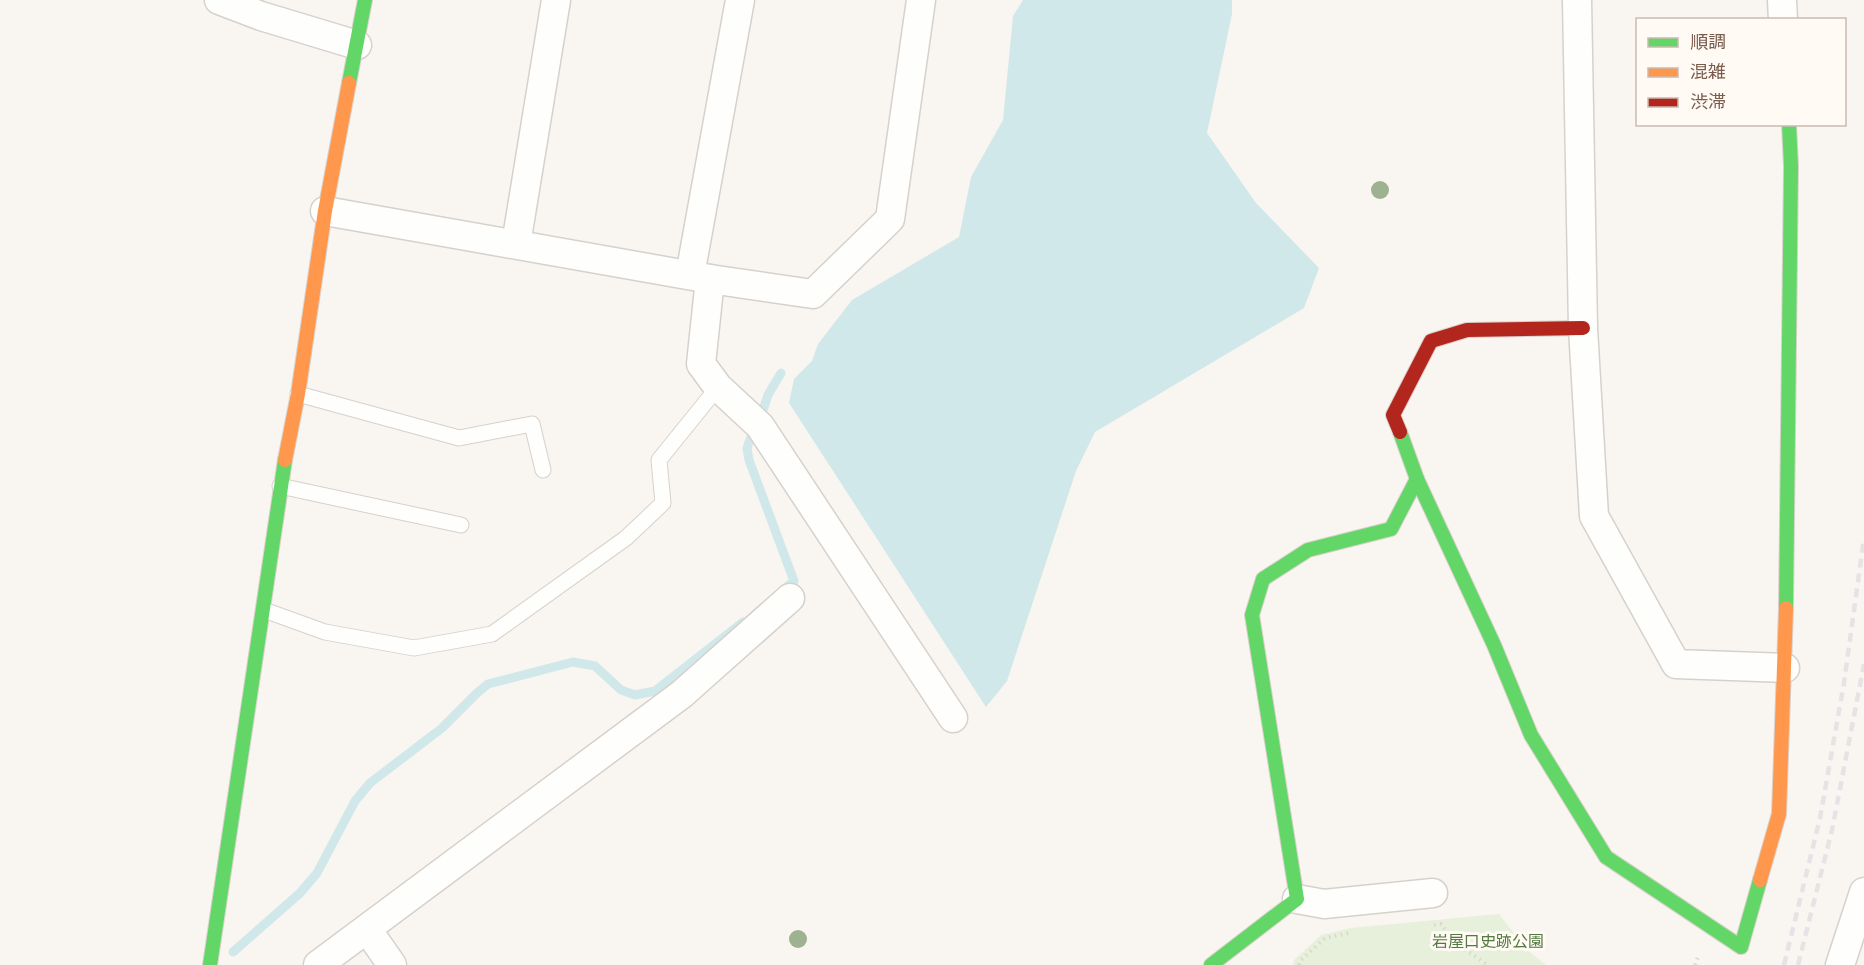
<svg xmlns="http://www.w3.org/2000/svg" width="1864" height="965" font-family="Montserrat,'Noto Sans JP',sans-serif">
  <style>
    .green { fill: #e7f0db }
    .water { fill: #d0e8ea }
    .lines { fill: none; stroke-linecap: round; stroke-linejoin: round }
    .stream { stroke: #d0e8ea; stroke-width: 9 }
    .lane-casing { stroke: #d7d1cb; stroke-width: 17 }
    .street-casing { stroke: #d7d1cb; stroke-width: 31 }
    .fast-casing { stroke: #d9d2cb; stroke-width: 16 }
    .slow-casing { stroke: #d9d2cb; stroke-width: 16 }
    .jam-casing { stroke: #d9d2cb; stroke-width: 16 }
    .path { stroke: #dcd5d0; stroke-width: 4; stroke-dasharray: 1.5 4.5; stroke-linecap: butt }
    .lane { stroke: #fefefd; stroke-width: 15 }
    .street { stroke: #fefefd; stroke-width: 28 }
    .fast { stroke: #63d668; stroke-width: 14 }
    .slow { stroke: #ff974d; stroke-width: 14 }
    .jam { stroke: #b3261e; stroke-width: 14 }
    .rail { stroke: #e6e3e7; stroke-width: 4.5; stroke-dasharray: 9 6; stroke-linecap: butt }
    .tree { fill: #9eb190 }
    .labels { text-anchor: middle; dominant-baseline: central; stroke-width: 6; stroke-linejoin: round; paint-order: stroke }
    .park-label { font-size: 16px; fill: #537a41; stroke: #fffaf3 }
  </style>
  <rect width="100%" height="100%" fill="#f9f5f0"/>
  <path class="green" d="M1499 914 1527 950 1546 965H1293L1294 960 1321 935 1351 928Z"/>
  <path class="water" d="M1023 0H1232V14L1207 133 1256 203 1319 268 1304 308 1095 432 1076 471 1007 681 986 707 789 403 794 379 812 361 818 344 852 300 959 237 971 177 1003 120 1013 16Z"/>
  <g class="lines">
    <g class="stream">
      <path d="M781 373 768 395 762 413 752 434 747 448 749 460 794 581 782 591"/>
      <path d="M233 952 300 893 317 873 355 801 370 783 442 728 477 693 488 684 573 662 595 666 621 690 635 695 655 691 743 622"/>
    </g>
    <defs>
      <g id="lane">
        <path d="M298 394 459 438 532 424 543 470"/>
        <path d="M280 486 461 525"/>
        <path d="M264 610 325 632 414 648 492 634 626 538 663 503 659 460 718 387"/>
      </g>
      <g id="street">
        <path d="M219 0 261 16 357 45"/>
        <path d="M1577 0 1583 328 1594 516 1676 664 1785 668"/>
        <path d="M1782 0 1783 20"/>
        <path d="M325 211 710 279 813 294 890 219 921 0"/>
        <path d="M516 244 556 0"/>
        <path d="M690 275 740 0"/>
        <path d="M710 279 701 364 718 387 760 426 953 718"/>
        <path d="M1297 899 1324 904 1433 893"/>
        <path d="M367 929 392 965"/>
        <path d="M318 965 682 694 790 598"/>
        <path d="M1840 965 1864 892"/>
      </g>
      <g id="fast">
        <path d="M349 83 365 0"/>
        <path d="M1417 479 1494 645 1531 735 1606 857 1741 947 1760 880"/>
        <path d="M1786 608 1791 166 1789 124"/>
        <path d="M210 965 285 460"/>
        <path d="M1211 965 1297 899 1252 615 1263 579 1308 550 1391 529 1417 479 1400 432"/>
      </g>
      <g id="slow">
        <path d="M285 460 298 394 325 211 349 83"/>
        <path d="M1760 880 1779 814 1786 608"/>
      </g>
      <path id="jam" d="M1400 432 1393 415 1431 341 1467 330 1583 328"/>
    </defs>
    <use href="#lane" class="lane-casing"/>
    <use href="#street" class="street-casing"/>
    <use href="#fast" class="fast-casing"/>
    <use href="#slow" class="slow-casing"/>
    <use href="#jam" class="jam-casing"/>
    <g class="path">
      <path d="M1434 925 1441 924 1455 943 1488 965"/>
      <path d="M1299 965 1301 960 1325 938 1349 933"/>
      <path d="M1695 965 1699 954"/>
    </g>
    <use href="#lane" class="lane"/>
    <use href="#street" class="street"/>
    <use href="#fast" class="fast"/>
    <use href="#slow" class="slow"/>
    <use href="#jam" class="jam"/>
    <g class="rail">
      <path d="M1784 965 1820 818 1844 683 1864 538"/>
      <path d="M1798 965 1832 830 1864 664"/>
    </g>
  </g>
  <g class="tree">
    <circle cx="1380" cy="190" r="9"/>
    <circle cx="798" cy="939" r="9"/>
  </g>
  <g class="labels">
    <g class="park-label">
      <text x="1488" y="941">岩屋口史跡公園</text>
    </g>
  </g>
  <rect x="1636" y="18" width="210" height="108" fill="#fffaf3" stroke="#cabbb1" stroke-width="1.5"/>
  <rect x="1648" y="38" width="30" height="9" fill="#63d668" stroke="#cabbb1" stroke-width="1.5"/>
  <text x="1690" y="48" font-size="18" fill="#7a5c4d">順調</text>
  <rect x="1648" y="68" width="30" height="9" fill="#ff974d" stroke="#cabbb1" stroke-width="1.5"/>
  <text x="1690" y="78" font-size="18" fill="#7a5c4d">混雑</text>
  <rect x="1648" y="98" width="30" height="9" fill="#b3261e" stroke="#cabbb1" stroke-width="1.5"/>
  <text x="1690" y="108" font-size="18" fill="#7a5c4d">渋滞</text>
</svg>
